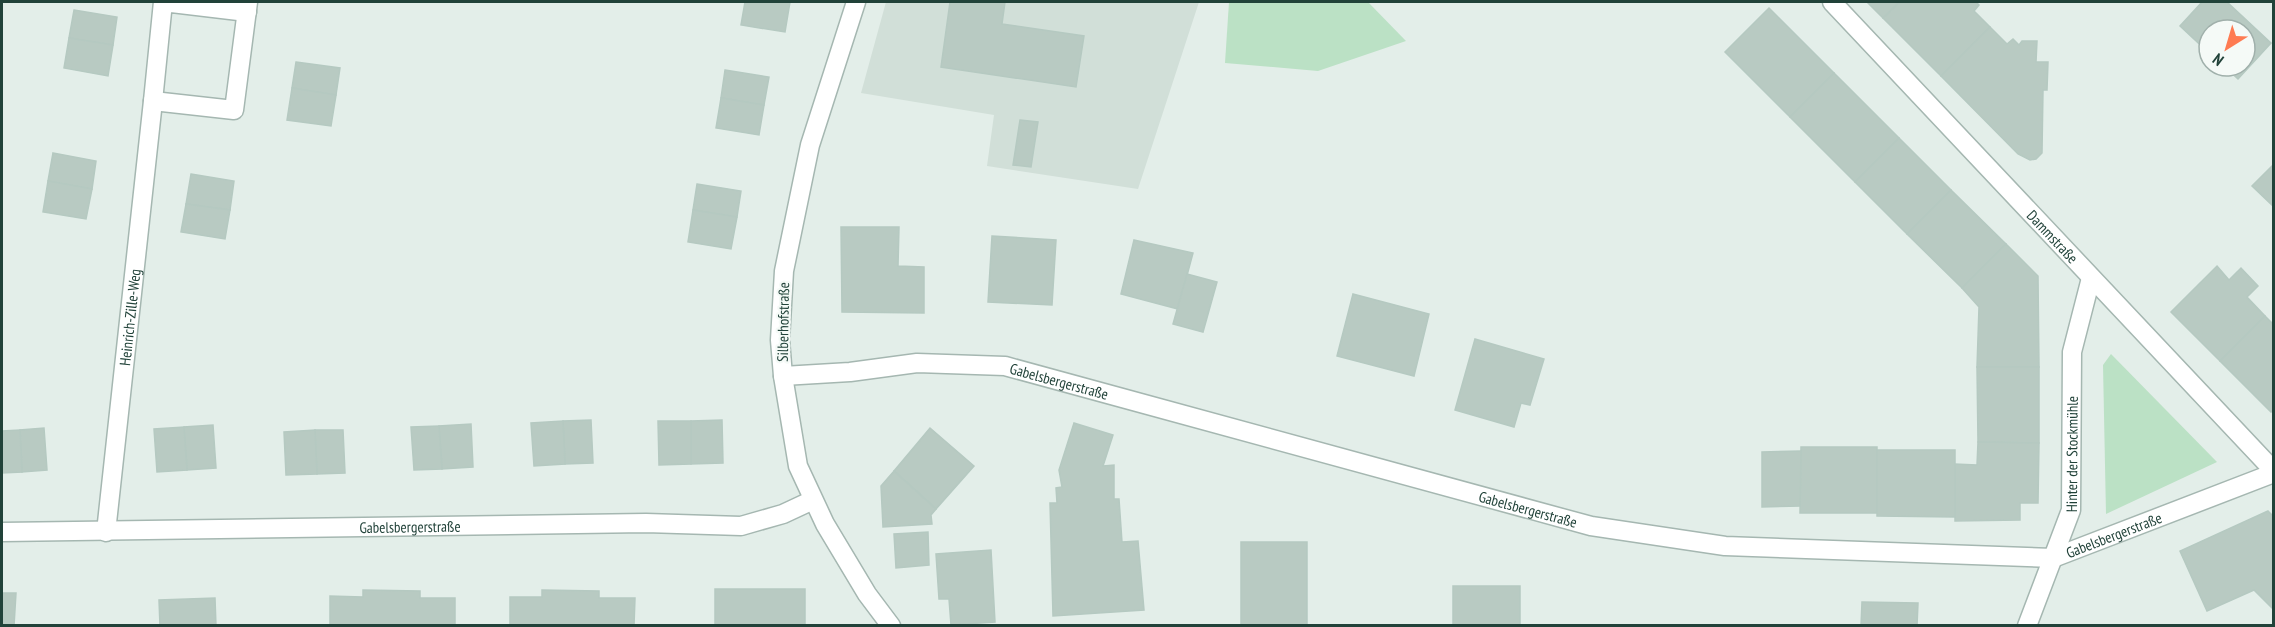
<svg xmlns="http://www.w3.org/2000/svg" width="2275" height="627" font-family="'PT Sans Narrow',sans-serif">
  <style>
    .built { fill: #d1dfd8 }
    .green { fill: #bbe1c5 }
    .building { fill: #b8cac2; stroke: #b5c9c1; stroke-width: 1.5 }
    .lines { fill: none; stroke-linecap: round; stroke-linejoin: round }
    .street-casing { stroke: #a5b7b1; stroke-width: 21 }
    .street { stroke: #fff; stroke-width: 18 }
    .labels { text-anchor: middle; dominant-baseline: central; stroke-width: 4.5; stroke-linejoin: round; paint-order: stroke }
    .street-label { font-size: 15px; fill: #214239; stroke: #f5faf7 }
  </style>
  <rect width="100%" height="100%" fill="#e3eee9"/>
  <path class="built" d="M886 2H1199L1138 189 987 166 994 115 861 93Z"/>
  <g class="green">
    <path d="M1229 2H1368L1406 41 1318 71 1225 63Z"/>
    <path d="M2111 354 2217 462 2106 514 2103 365Z"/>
  </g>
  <g class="building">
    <path d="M745 2H790L785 32 741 25Z"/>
    <path d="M950 2H1005L1002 24 1084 36 1076 87 941 67Z"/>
    <path d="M1867 2H1900L1883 18Z"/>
    <path d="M1900 2H1976L1979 5 1974 11 1990 27 1941 76 1883 18Z"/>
    <path d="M2202 2H2227L2271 43 2238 79 2224 66H2245V30H2209V53L2180 26Z"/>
    <path d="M1769 8 1834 73 1790 117 1725 52Z"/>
    <path d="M74 10 117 17 113 45 69 38Z"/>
    <path d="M1990 27 2007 44 2013 39 2019 45 2022 41H2037L2036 62H2048L2047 90H2043L2042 153 2036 159 2030 160 2018 154 1941 76Z"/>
    <path d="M69 38 113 45 108 76 64 68Z"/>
    <path d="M296 62 340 68 336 95 292 88Z"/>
    <path d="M725 70 769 77 764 105 721 98Z"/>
    <path d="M1834 73 1899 138 1855 182 1790 117Z"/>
    <path d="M292 88 336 95 331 126 287 120Z"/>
    <path d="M721 98 764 105 759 135 716 128Z"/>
    <path d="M1020 120 1038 122 1031 167 1013 165Z"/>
    <path d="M1899 138 1951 190 1907 234 1855 182Z"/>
    <path d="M53 153 96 161 92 189 48 181Z"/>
    <path d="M2274 164V207L2252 186Z"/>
    <path d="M191 174 234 181 230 210 186 204Z"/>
    <path d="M48 181 92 189 86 219 43 212Z"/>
    <path d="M697 184 741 191 737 217 693 210Z"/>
    <path d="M1951 190 2006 244 1962 288 1907 234Z"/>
    <path d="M186 204 230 210 225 239 181 232Z"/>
    <path d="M693 210 737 217 731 249 688 242Z"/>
    <path d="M841 227H899L898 266 924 267V313L842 312Z"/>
    <path d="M992 236 1056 240 1052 305 988 302Z"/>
    <path d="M1134 240 1193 253 1178 309 1121 294Z"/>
    <path d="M2006 244 2038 276 2039 367H1977L1979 307 1962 288Z"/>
    <path d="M2217 266 2229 280 2241 268 2258 286 2247 297 2265 316 2220 361 2171 312Z"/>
    <path d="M1187 274 1217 282 1203 332 1173 324Z"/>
    <path d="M1353 294 1429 314 1414 376 1337 356Z"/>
    <path d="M2265 316 2274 325V410L2271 412 2220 361Z"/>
    <path d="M1475 339 1544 359 1530 405 1521 403 1514 427 1455 410Z"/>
    <path d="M1977 367H2039V443L1978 442Z"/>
    <path d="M591 420 593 463 565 464 563 421Z"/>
    <path d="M722 420 723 463 691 464V421Z"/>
    <path d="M563 421 565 464 534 466 531 423Z"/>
    <path d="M658 421H691V464L659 465Z"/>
    <path d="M1074 423 1113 435 1103 466 1114 465V499H1119L1122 542 1138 541 1144 610 1053 616 1050 503H1057L1056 488 1062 487 1059 470Z"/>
    <path d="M471 424 473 467 442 469 439 426Z"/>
    <path d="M213 425 216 468 187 470 184 427Z"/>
    <path d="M439 426 442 469 414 470 411 427Z"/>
    <path d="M184 427 187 470 157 472 154 429Z"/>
    <path d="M44 428 47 470 22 472 20 430Z"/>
    <path d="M930 428 974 466 936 509 894 471Z"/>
    <path d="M20 430 22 472 2 473V431Z"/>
    <path d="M315 430H343L345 473 317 474Z"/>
    <path d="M315 430 317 474 286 475 284 432Z"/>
    <path d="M1978 442 2039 443 2038 503H2020V520L1955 521V464L1977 465Z"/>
    <path d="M1801 447H1877V513H1800Z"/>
    <path d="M1877 450H1955V517L1877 516Z"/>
    <path d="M1801 451 1800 506 1762 507V452Z"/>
    <path d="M894 471 936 509 931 515 932 524 883 527 881 486Z"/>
    <path d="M2268 511 2274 517V610L2254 590 2207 611 2180 551Z"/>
    <path d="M928 532 929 565 896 568 894 534Z"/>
    <rect x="1241" y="542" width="66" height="84"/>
    <path d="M991 550 995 622 951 625 949 599H939L936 554Z"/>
    <rect x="1453" y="586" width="67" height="40"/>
    <rect x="715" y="589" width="90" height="37"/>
    <path d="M363 590 420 591V598H455V626H330V596L363 597Z"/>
    <path d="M542 590 599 591V598H635L634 626H510V597H542Z"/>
    <path d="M2 593H16L14 626H2Z"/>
    <path d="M215 598 216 626H160L159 600Z"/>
    <path d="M1862 602 1918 603 1917 626H1861Z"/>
  </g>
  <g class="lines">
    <defs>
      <g id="street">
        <path d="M856 2 810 145 784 271 780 340 783 376 798 466 825 524 867 594 891 626"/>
        <path id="s1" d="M1832 2 2274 471"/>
        <path d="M153 101 163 2 247 12"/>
        <path id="s2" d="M783 376 850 372 917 363 1005 366 1591 526 1725 546 2053 558 2274 473"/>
        <path id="s3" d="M2 532 646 523 741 526 783 514 813 500"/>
        <path id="s4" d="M106 532 153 101 234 110 248 2"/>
        <path id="s5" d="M2027 626 2071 510 2072 352 2091 278"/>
      </g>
    </defs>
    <use href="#street" class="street-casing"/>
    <use href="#street" class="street"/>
  </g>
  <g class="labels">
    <g class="street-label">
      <text stroke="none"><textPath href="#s1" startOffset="322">Dammstraße</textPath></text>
      <text stroke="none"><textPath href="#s4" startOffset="216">Heinrich-Zille-Weg</textPath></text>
      <text transform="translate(783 322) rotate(-89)">Silberhofstraße</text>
      <text stroke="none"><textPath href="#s2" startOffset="279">Gabelsbergerstraße</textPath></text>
      <text stroke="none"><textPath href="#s5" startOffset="180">Hinter der Stockmühle</textPath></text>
      <text stroke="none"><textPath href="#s2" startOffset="765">Gabelsbergerstraße</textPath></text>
      <text stroke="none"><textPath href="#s3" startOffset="408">Gabelsbergerstraße</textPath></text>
      <text stroke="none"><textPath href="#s2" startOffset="1359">Gabelsbergerstraße</textPath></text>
    </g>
  </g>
  <rect width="2275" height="627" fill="none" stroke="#214239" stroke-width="6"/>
  <g transform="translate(2227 48) rotate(217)"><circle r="28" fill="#f5faf7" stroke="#a0b0ab" stroke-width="1.5"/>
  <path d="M0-4.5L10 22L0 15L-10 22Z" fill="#fe7b52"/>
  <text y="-9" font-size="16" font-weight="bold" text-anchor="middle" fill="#214239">N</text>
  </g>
</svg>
